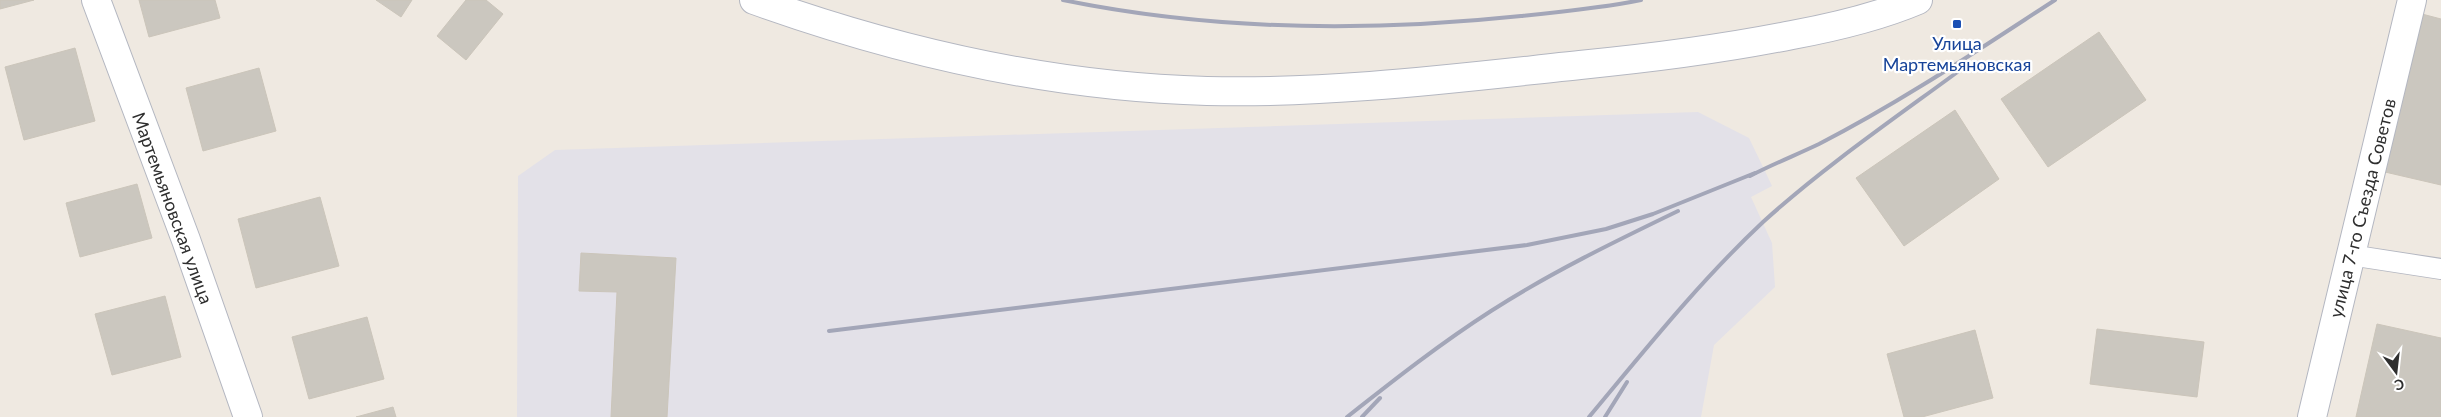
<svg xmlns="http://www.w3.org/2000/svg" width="2441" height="417" font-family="Lato,sans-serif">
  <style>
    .industrial { fill: #e3e1e8 }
    .building { fill: #cbc7bf; stroke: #cbc5ba }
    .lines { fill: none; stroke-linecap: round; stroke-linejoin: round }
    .lane-casing { stroke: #b4b7c1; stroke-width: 22 }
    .street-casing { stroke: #b4b7c1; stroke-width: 30 }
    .secondary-casing { stroke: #b4b7c1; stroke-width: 30 }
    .lane { stroke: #fff; stroke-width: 20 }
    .street { stroke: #fff; stroke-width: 28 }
    .secondary { stroke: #fff; stroke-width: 28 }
    .rail { stroke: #a3a6b8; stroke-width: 4 }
    .transit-dot { fill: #1a4fb4; stroke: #fff; stroke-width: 2 }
    .labels { text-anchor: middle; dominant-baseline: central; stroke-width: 4.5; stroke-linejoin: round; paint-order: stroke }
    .transit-label { font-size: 18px; fill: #164399; stroke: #fff }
    .street-label { font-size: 18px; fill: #2e2e2e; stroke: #fff }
  </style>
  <rect width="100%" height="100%" fill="#efe9e1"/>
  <path class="industrial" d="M1698 112 1749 138 1764 169 1772 186 1751 197 1772 243 1775 287 1714 345 1701 417H517L518 176 555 150Z"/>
  <g class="building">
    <path d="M0 0H34L0 9Z"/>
    <path d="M139 0H215L220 18 149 37Z"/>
    <path d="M376 0H412L401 17Z"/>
    <path d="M466 0H486L503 14 466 60 437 36Z"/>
    <path d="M2422 14 2441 19V185L2385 172Z"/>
    <path d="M2099 32 2146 100 2048 167 2001 99Z"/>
    <path d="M75 48 95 121 24 140 5 67Z"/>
    <path d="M259 68 276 131 203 151 186 88Z"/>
    <path d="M1955 110 1999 179 1904 246 1856 178Z"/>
    <path d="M137 184 152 238 80 257 66 203Z"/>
    <path d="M320 197 339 266 256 288 238 219Z"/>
    <path d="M581 253 676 258 667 417H611L617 292 579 291Z"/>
    <path d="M165 296 181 357 112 375 95 314Z"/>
    <path d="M367 317 384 379 309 399 292 337Z"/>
    <path d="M2377 324 2441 338V417H2356Z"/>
    <path d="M2097 329 2204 342 2197 397 2090 384Z"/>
    <path d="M1975 330 1993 398 1922 417H1904L1887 354Z"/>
    <path d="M393 407 396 417H356Z"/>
  </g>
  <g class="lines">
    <defs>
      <path id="lane" d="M2350 255 2441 269"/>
      <path id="street" d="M96 0 186 240 248 417"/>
      <g id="secondary">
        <path d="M754 0C899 52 1053 87 1207 91 1332 94 1457 78 1580 65 1652 58 1722 49 1792 35 1835 27 1878 17 1918 0"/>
        <path d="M2312 417 2412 0"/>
      </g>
    </defs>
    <use href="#lane" class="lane-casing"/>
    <use href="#street" class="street-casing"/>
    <use href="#secondary" class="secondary-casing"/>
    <use href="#lane" class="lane"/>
    <use href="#street" class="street"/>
    <use href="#secondary" class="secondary"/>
    <g class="rail">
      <path d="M1063 0C1214 31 1369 32 1521 16 1561 12 1602 8 1641 0"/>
      <path d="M1750 176C1773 164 1796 155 1819 144 1901 102 1978 50 2055 0"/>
      <path d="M829 331 1527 245 1606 229 1653 214 1755 173"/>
      <path d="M1347 417C1394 380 1441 343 1491 311 1550 273 1614 242 1678 211"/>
      <path d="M1362 417 1380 398"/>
      <path d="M1589 417C1645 350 1699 282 1763 222 1826 165 1898 116 1967 65"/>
      <path d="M1605 417 1627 382"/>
    </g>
  </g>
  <rect class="transit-dot" x="1952" y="19" width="10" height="10" rx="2.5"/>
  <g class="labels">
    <g class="transit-label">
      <text x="1957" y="43">Улица<tspan x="1957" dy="21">Мартемьяновская</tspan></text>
    </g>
    <g class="street-label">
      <text transform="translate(173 208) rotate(70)">Мартемьяновская улица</text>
      <text transform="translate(2362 208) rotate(-76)">улица 7-го Съезда Советов</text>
    </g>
  </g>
  <g transform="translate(2396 372) rotate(165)" stroke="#ffffff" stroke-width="4" paint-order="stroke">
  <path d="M0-4L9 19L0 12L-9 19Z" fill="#2e2e2e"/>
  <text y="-8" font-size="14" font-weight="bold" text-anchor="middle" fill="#2e2e2e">С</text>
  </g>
</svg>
